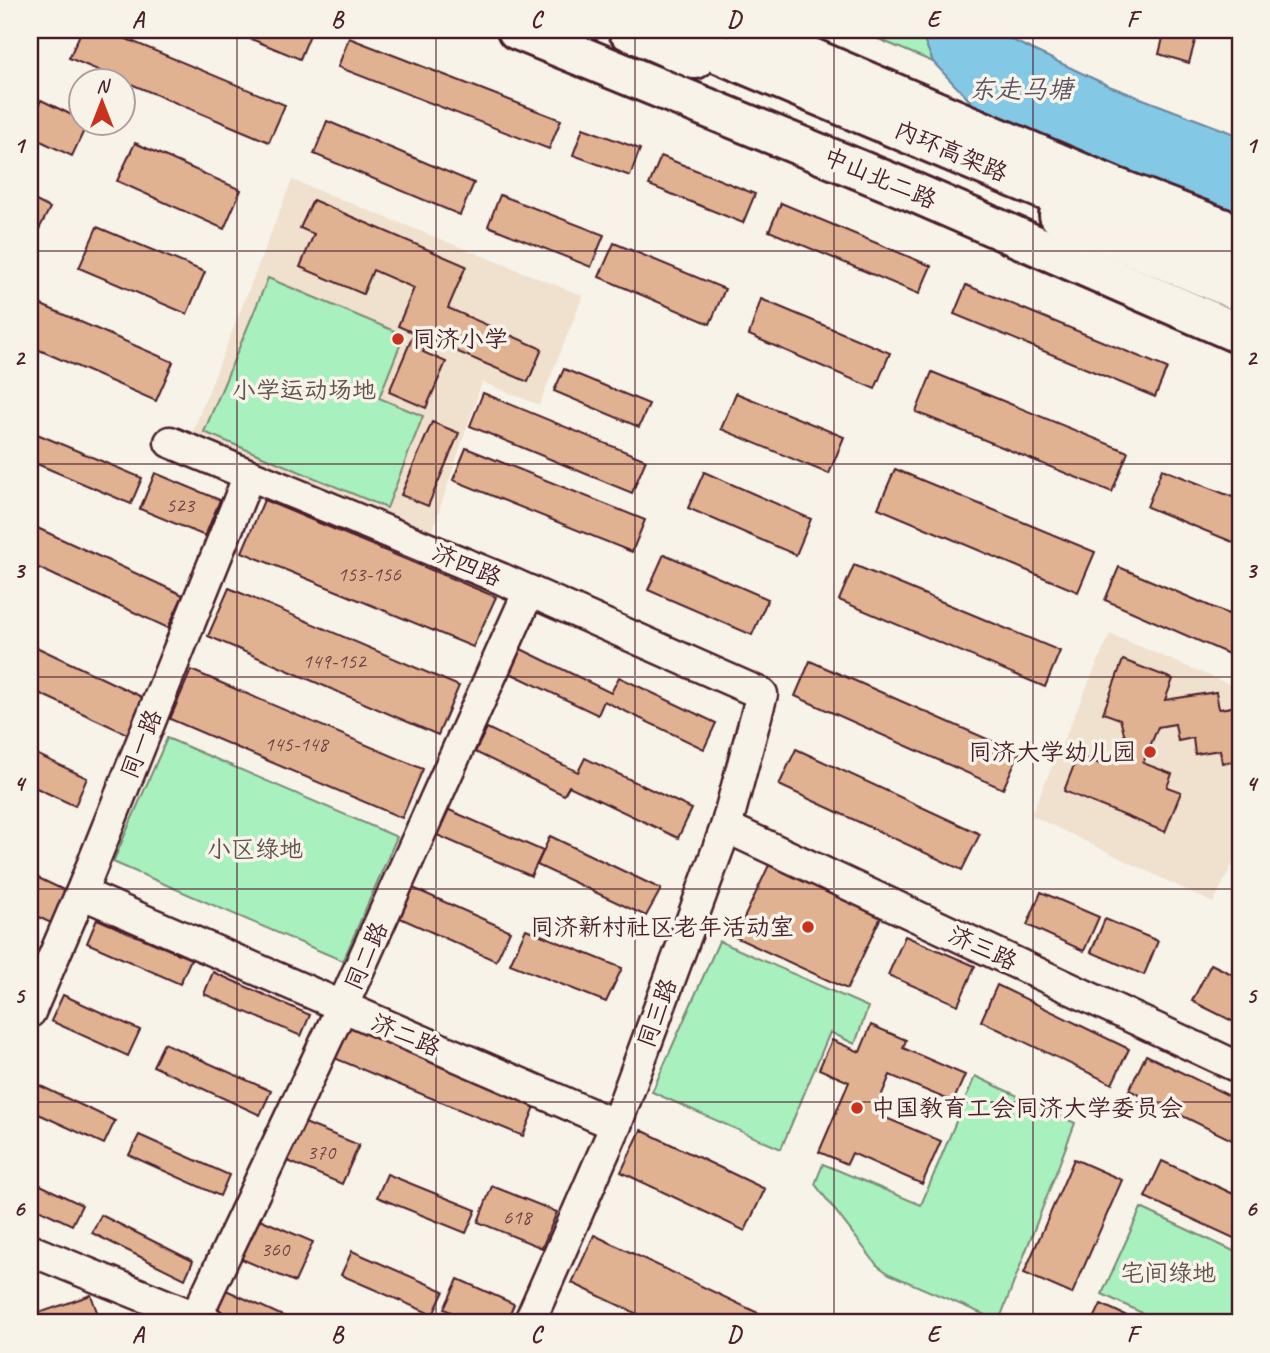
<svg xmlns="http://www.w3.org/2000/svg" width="1270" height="1353" font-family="Caveat,'LXGW WenKai TC',sans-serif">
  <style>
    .built { fill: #f0e0ce }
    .green { fill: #a8f0bd; stroke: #798874; stroke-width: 2 }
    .water { fill: #83c8e5; stroke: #6c849b; stroke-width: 2 }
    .building { fill: #e1b292; stroke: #4a1f2b; stroke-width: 2 }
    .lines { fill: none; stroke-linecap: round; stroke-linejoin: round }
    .street-casing { stroke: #4a1f2b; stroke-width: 35 }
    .primary-casing { stroke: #4a1f2b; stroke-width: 44 }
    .highway-casing { stroke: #4a1f2b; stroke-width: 44 }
    .street { stroke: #f7f3e8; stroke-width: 30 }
    .primary { stroke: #f7f3e8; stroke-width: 38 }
    .highway { stroke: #f7f3e8; stroke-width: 38 }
    .grid { fill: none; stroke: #4a1f2b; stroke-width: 2; stroke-opacity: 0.55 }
    .poi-dot { fill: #c8321e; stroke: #f7f3e8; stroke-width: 2.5 }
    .labels { text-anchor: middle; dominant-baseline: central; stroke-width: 7; stroke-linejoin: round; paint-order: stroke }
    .number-label { font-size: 21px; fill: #704445 }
    .street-label { font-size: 24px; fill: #4a1f2b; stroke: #f7f3e8 }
    .poi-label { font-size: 24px; fill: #4a1f2b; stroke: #f7f3e8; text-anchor: start }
    .park-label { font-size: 24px; fill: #625350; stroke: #f7f3e8 }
    .water-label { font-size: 26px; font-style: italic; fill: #5b5263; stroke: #f7f3e8 }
    .neatline { fill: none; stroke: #4a1f2b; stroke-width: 2.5 }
    .grid-label { font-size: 23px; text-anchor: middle; font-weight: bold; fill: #4a1f2b }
  </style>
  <rect width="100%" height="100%" fill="#f7f3e8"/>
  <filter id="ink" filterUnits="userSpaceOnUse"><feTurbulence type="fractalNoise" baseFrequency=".0143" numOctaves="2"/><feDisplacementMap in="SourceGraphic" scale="14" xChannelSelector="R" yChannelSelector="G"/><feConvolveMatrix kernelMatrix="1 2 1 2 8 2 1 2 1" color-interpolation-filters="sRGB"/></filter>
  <g filter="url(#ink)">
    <g class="built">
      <path d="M292 180 583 296 539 405 482 382 429 541 191 436Z"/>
      <path d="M1110 634 1240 689V849L1213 903 1031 815Z"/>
    </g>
    <g class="green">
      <path d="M857 30H923L933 62Z"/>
      <path d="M268 278 404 335 379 398 423 416 387 508 204 432Z"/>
      <path d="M167 738 397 837 343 961 113 862Z"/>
      <path d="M719 941 868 1007 855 1044 830 1032 781 1149 652 1092Z"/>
      <path d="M975 1076 1075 1123 999 1321 889 1274 877 1265 815 1184 823 1164 921 1205Z"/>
      <path d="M1141 1208 1240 1254V1323H1163L1102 1294Z"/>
    </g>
    <path class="water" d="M923 30H991L1109 86 1240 136V415L1233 380 1210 210 985 117 933 62 924 40Z"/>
    <g class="building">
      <path d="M82 30H105L285 105 269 142 69 58Z"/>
      <path d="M229 30H312L300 59Z"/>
      <path d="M1165 30H1198L1189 63 1159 54Z"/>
      <path d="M349 38 561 120 549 149 338 67Z"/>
      <path d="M41 100 80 119V122H88L72 156 30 136V124Z"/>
      <path d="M327 121 474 183 460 215 314 154Z"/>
      <path d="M583 128 640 149 630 176 573 155Z"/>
      <path d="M135 143 241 190 224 229 117 181Z"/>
      <path d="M661 156 755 194 743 223 649 185Z"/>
      <path d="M500 195 604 235 591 267 488 226Z"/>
      <path d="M30 198 50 208 34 239 30 237Z"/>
      <path d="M313 200 466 266 448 308 542 349 528 382 428 339 423 352 446 362 426 408 389 392 414 333 398 326 414 288 373 270 363 294 300 267 314 234 300 228Z"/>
      <path d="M781 203 931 266 919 294 769 231Z"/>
      <path d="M97 227 205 272 187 314 79 268Z"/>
      <path d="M614 243 725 289 710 324 599 277Z"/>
      <path d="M966 285 1167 368 1155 397 954 314Z"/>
      <path d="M761 299 890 353 875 389 749 335Z"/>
      <path d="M30 300 173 362 156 401 30 346Z"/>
      <path d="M564 369 649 404 639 427 554 391Z"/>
      <path d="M932 372 1128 452 1112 492 916 412Z"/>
      <path d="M483 393 646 460 632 493 470 426Z"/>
      <path d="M736 393 844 437 829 474 721 429Z"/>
      <path d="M432 422 459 433 428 506 401 495Z"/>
      <path d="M30 431 142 478 131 504 30 461Z"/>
      <path d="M466 448 645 520 632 552 453 480Z"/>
      <path d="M895 469 1095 552 1078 592 878 508Z"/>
      <path d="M1162 469 1240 500V545L1147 507Z"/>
      <path d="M704 472 811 519 796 555 688 508Z"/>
      <path d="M155 473 220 500 205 536 140 509Z"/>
      <path d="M264 500 496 597 473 647 242 552Z"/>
      <path d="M33 526 183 595 168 628 30 564V532Z"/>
      <path d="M664 554 768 599 752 635 648 590Z"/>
      <path d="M854 565 1060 651 1045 687 839 600Z"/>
      <path d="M1119 567 1240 619V659L1105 600Z"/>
      <path d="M229 588 459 686 438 735 208 636Z"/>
      <path d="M30 644 144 698 127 734 30 689Z"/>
      <path d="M521 649 611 693 619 677 716 723 704 749 604 701 598 715 510 673Z"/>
      <path d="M1123 660 1173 679 1165 700 1216 692 1219 709 1238 706 1240 718V760L1222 763 1220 750 1195 754 1193 738 1178 741 1175 724 1158 727 1143 763 1172 774 1167 787 1181 792 1165 832 1064 791 1078 755 1102 765 1130 755 1120 719 1103 713Z"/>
      <path d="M810 661 1019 753 1003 789 795 696Z"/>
      <path d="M191 670 423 769 402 818 170 719Z"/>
      <path d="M487 728 578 772 585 758 692 809 678 838 569 786 564 795 475 752Z"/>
      <path d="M796 749 980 834 962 870 779 785Z"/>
      <path d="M30 751 87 778 75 806 30 785Z"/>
      <path d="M447 809 543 851 531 876 437 835Z"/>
      <path d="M550 836 661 889 646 916 537 865Z"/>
      <path d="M769 865 881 917 847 989 735 937Z"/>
      <path d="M30 874 68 892 53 924 30 913Z"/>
      <path d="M413 888 510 931 496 961 400 918Z"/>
      <path d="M1041 892 1099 917 1084 951 1027 925Z"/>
      <path d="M97 919 191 959 180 984 87 943Z"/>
      <path d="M1105 919 1158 941 1144 975 1091 952Z"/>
      <path d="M526 929 622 968 606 1002 510 964Z"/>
      <path d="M905 936 975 966 958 1005 888 975Z"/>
      <path d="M1211 964 1240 978V1025L1192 1001Z"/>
      <path d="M213 972 310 1015 301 1036 204 994Z"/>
      <path d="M997 985 1129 1049 1112 1084 981 1021Z"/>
      <path d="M63 995 140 1030 128 1056 51 1021Z"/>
      <path d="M346 1024 536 1104 523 1136 332 1057Z"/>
      <path d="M871 1025 906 1040 903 1048 965 1075 953 1102 890 1075 874 1113 941 1141 922 1184 852 1153 847 1164 819 1152 849 1082 819 1069 832 1040 860 1052Z"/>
      <path d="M164 1043 271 1091 260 1115 153 1066Z"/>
      <path d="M1146 1055 1240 1101V1144L1129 1090Z"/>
      <path d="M30 1081 115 1121 104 1144 30 1110Z"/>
      <path d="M300 1121 359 1145 342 1184 283 1159Z"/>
      <path d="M641 1130 765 1189 745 1231 621 1172Z"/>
      <path d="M139 1135 229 1175 220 1196 129 1155Z"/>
      <path d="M1074 1159 1122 1180 1072 1294 1024 1273Z"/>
      <path d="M1162 1161 1240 1197V1241L1145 1197Z"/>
      <path d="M387 1174 476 1210 466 1233 377 1197Z"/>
      <path d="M30 1180 82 1205 72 1225 30 1205Z"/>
      <path d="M492 1186 557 1212 542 1248 478 1222Z"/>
      <path d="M101 1215 193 1261 185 1279 92 1233Z"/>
      <path d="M255 1217 313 1242 295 1282 237 1257Z"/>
      <path d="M594 1235 779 1323H656L572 1283Z"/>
      <path d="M352 1251 444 1291 433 1315 341 1275Z"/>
      <path d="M458 1279 514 1304 506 1323H475L444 1309Z"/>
      <path d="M226 1290 298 1323H233L215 1315Z"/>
      <path d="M91 1295 101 1323H36L33 1315Z"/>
      <path d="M1101 1304 1142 1323H1092Z"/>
    </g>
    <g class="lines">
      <defs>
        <g id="street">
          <path d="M170 442 502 579 762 694 726 827 616 1125 529 1323"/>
          <path d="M726 827 1240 1068"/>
          <path d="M81 893 616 1125"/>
          <path d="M30 1012 81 893 249 475"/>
          <path d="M30 1250 210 1323"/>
          <path d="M196 1317 342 1007 529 591"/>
        </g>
        <g id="primary">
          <path d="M517 30 911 191 1240 334"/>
          <path d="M628 30 695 59"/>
          <path d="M1059 215 1240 292"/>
        </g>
        <g id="highway">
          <path d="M663 30 1007 175 1240 269"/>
          <path d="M746 30 1114 187 1240 235"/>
        </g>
      </defs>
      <use href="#street" class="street-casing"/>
      <use href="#primary" class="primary-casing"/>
      <use href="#highway" class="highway-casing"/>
      <use href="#street" class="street"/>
      <use href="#primary" class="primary"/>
      <use href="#highway" class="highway"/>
    </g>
  </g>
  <path class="grid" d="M237 30V1323M436 30V1323M635 30V1323M834 30V1323M1033 30V1323M30 251H1240M30 464H1240M30 677H1240M30 889H1240M30 1102H1240"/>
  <g class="poi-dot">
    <circle cx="398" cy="339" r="7"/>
    <circle cx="1150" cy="752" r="7"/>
    <circle cx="808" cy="927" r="7"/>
    <circle cx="857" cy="1108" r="7"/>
  </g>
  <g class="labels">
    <g class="number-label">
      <text x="180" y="505">523</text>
      <text x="369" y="574">153-156</text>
      <text x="334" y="661">149-152</text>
      <text x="296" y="744">145-148</text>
      <text x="321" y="1152">370</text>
      <text x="517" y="1217">618</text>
      <text x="275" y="1249">360</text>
    </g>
    <g class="street-label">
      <text transform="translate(951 151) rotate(23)">内环高架路</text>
      <text transform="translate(880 178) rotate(23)">中山北二路</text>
      <text transform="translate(467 565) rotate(23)">济四路</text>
      <text transform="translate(141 744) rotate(-68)">同一路</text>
      <text transform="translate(983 948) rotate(25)">济三路</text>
      <text transform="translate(366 956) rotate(-66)">同二路</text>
      <text transform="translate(657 1013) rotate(-70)">同三路</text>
      <text transform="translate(406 1035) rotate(23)">济二路</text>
    </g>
    <g class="poi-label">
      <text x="412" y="339">同济小学</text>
      <text x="1136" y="752" text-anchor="end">同济大学幼儿园</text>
      <text x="794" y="927" text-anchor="end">同济新村社区老年活动室</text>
      <text x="871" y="1108">中国教育工会同济大学委员会</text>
    </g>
    <g class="park-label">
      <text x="304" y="390">小学运动场地</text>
      <text x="255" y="849">小区绿地</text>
      <text x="1168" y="1273">宅间绿地</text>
    </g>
    <g class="water-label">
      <text x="1021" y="89">东走马塘</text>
    </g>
  </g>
  <rect width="1270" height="1353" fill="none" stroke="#f7f3e8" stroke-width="77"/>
  <g transform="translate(102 102)"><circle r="33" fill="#f7f3e8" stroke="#b29e9c" stroke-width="2"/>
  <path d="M0-5L12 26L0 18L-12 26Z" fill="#c8321e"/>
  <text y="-10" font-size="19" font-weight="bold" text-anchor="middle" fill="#4a1f2b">N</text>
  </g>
  <rect x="38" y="38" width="1194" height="1276" class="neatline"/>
  <g class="grid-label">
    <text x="138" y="27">A</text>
    <text x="337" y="27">B</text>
    <text x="536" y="27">C</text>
    <text x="734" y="27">D</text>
    <text x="933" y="27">E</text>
    <text x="1132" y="27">F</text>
    <text x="19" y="153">1</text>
    <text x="1251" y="153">1</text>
    <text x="19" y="365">2</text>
    <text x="1251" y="365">2</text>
    <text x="19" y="578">3</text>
    <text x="1251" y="578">3</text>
    <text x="19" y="791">4</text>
    <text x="1251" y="791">4</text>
    <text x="19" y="1003">5</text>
    <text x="1251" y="1003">5</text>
    <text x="19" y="1216">6</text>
    <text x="1251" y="1216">6</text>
    <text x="138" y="1342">A</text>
    <text x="337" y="1342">B</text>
    <text x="536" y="1342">C</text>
    <text x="734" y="1342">D</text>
    <text x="933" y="1342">E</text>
    <text x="1132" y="1342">F</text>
  </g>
</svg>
